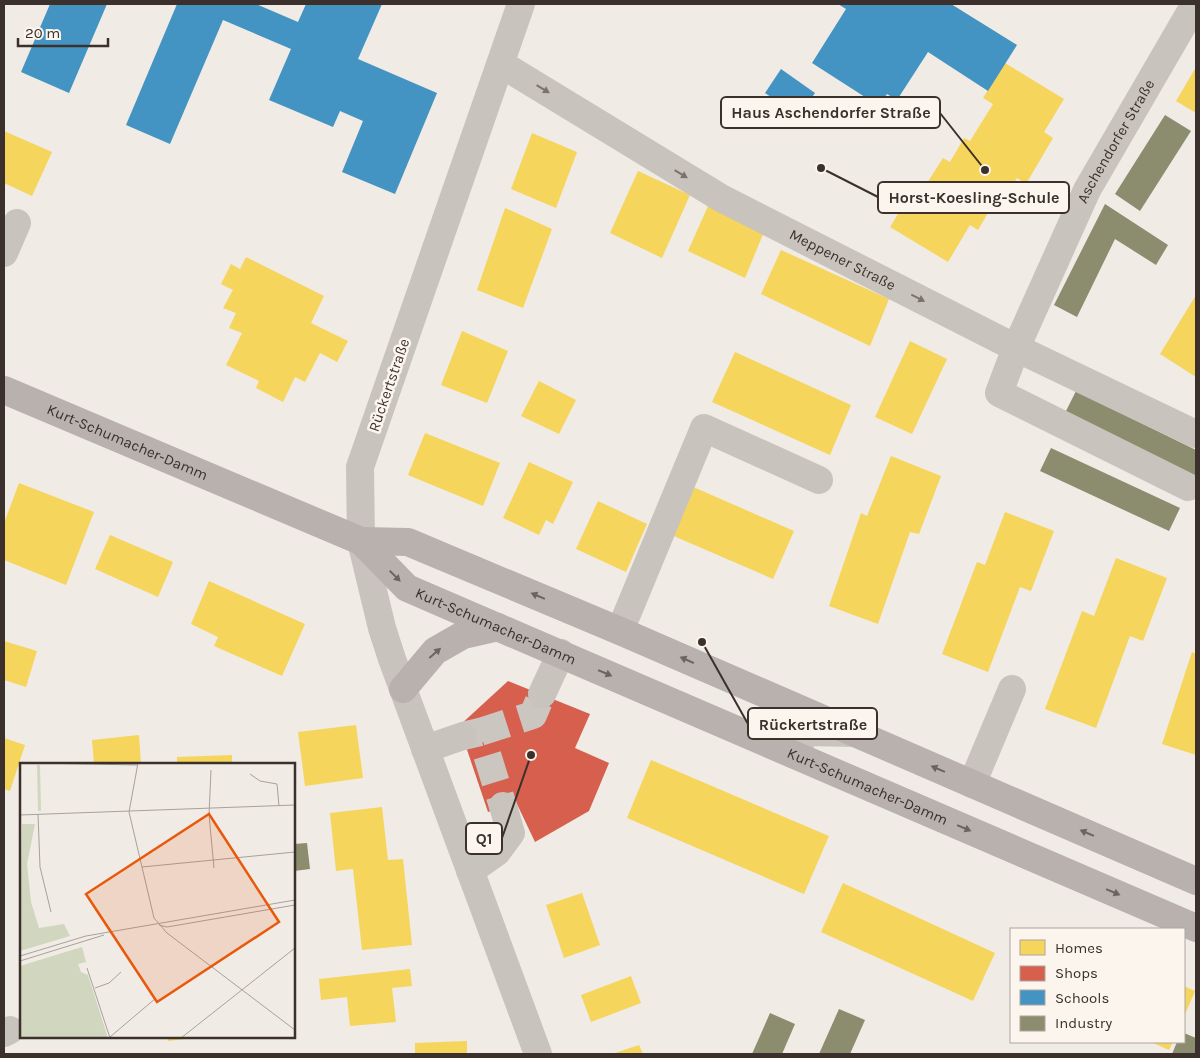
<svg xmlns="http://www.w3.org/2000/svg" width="1200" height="1058" font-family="Karla,sans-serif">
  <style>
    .homes { fill: #f6d55c }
    .shops { fill: #d6604d }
    .schools { fill: #4393c3 }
    .industry { fill: #8c8c6e }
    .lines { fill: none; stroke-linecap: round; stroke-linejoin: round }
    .minor-tunnel { stroke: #ccc6c0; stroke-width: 28; stroke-dasharray: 28 14; stroke-linecap: butt }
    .minor { stroke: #c9c3be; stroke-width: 28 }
    .major { stroke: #b8b1ad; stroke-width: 28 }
    .oneway { fill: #7b726d }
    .oneway2 { fill: #6d645f }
    .labels { text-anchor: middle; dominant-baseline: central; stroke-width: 5; stroke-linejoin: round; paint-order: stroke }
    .street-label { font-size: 15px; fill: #3b302b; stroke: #fbf5ee }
    .inset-road { fill: none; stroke: #a8a09b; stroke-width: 1 }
    .view { fill: #e8590c; fill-opacity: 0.15; stroke: #e8590c; stroke-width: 2.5 }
    .inset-edge { fill: none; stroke: #3b302b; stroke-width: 2.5 }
    .leader { fill: none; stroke: #3b302b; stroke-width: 2 }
    .callout-dot { fill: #3b302b; stroke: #fbf5ee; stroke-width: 2 }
    .callout { fill: #fbf5ee; stroke: #3b302b; stroke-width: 2 }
    .callout-label { font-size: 16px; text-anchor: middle; font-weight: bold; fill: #3b302b }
  </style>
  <rect width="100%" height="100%" fill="#f0ebe5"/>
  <g class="homes">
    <path d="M1005 63 1064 99 1044 132 1053 138 1026 184 1017 178 1004 200 998 196 978 230 970 225 948 262 890 227 917 183 924 188 943 158 950 162 964 138 970 141 993 104 983 98Z"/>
    <path d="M1196 67V113L1176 101Z"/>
    <path d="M4 131 52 152 32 196 4 183Z"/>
    <path d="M532 133 577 152 556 208 511 189Z"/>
    <path d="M638 171 690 195 662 258 610 233Z"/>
    <path d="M708 206 764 232 745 278 688 251Z"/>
    <path d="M505 208 552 229 523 308 477 290Z"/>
    <path d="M781 250 889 299 870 346 761 294Z"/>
    <path d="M246 257 324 296 311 323 348 341 337 362 320 353 305 382 295 377 283 402 256 388 259 381 226 365 242 333 229 328 236 313 223 308 233 290 221 284 231 264 240 269Z"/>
    <path d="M1196 295V377L1160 354Z"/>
    <path d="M462 331 508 351 487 403 441 385Z"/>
    <path d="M910 341 947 359 912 434 875 417Z"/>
    <path d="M735 352 851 405 830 455 712 402Z"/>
    <path d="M539 381 576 400 559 434 521 416Z"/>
    <path d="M425 433 500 463 483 506 408 475Z"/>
    <path d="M891 456 941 476 919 534 910 532 878 624 829 606 861 513 867 516Z"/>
    <path d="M529 462 573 482 553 524 546 520 539 535 503 518Z"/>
    <path d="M19 483 94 512 66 585 4 560V523Z"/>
    <path d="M691 486 794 531 773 579 669 534Z"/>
    <path d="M598 501 647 524 626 572 576 549Z"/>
    <path d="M1005 512 1054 531 1031 591 1020 587 988 672 942 654 977 562 985 565Z"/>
    <path d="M110 535 173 562 158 597 95 569Z"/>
    <path d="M1116 558 1167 578 1143 641 1130 636 1096 728 1045 709 1082 611 1094 616Z"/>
    <path d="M209 581 305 624 282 676 214 646 218 637 191 624Z"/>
    <path d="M4 641 37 651 26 687 4 680Z"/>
    <path d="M1192 652 1196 654V755L1162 744Z"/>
    <path d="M356 725 363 778 305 786 298 732Z"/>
    <path d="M139 735 141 764H94L92 740Z"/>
    <path d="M4 738 25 745 10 791 4 789Z"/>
    <path d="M232 755V764H177V757Z"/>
    <path d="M651 760 829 836 804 894 627 818Z"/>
    <path d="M382 807 388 860 403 859 412 945 362 950 353 869 336 871 330 813Z"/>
    <path d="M843 883 995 953 973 1001 821 932Z"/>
    <path d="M582 893 600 945 564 958 546 905Z"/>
    <path d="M410 969 412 986 392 988 396 1022 350 1026 347 997 321 1000 319 979Z"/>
    <path d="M631 976 641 1003 591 1022 581 995Z"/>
    <path d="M1184 986 1195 991 1184 1017Z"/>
    <path d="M168 1037H194V1038L168 1041Z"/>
    <path d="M467 1041V1054H415V1043Z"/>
    <path d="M1151 1042H1173L1169 1050Z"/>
    <path d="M639 1045 643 1054H612Z"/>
  </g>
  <path class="shops" d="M508 681 590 714 575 748 609 763 589 811 535 842 516 802 488 812 459 726Z"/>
  <g class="schools">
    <path d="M50 4H107L69 93 21 72Z"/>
    <path d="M177 4H256L298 22 306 4H382L358 59 437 93 395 194 342 172 363 121 340 111 333 127 269 100 291 49 223 20 170 144 126 125Z"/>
    <path d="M838 4H951L1017 45 988 91 928 52 897 100 887 94 879 106 812 63 846 9Z"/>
    <path d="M781 69 815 93 799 116 765 93Z"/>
  </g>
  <g class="industry">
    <path d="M1165 115 1191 131 1140 211 1115 194Z"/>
    <path d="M1105 204 1168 245 1156 265 1115 239 1077 317 1054 305Z"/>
    <path d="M1076 391 1196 450V477L1065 413Z"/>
    <path d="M1051 448 1180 508 1169 531 1040 471Z"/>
    <path d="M307 843 310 869 294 871V844Z"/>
    <path d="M839 1009 865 1020 850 1054H819Z"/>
    <path d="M770 1013 795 1024 782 1054H752Z"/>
    <path d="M1184 1033 1196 1038V1054H1172L1177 1042H1184Z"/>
  </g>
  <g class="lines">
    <g class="minor-tunnel">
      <path d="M480 732 533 715 542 694"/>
      <path d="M463 736 480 732 503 806"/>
    </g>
    <g class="minor">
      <path d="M521 4 360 467 361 541 382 628 392 659 538 1054"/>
      <path id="s1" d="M501 64 721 198 1016 348 1196 434"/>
      <path d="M4 253 17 223"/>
      <path id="s2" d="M1188 487 999 393 1016 348 1087 190 1195 4"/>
      <path d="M620 631 704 428 819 480"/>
      <path d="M542 694 561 653"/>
      <path d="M425 749 463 736"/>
      <path d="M792 754 807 732 856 733"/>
      <path d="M972 784 1012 689"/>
      <path d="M470 871 497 852 511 833 503 806"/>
      <path d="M4 1033 10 1030"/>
    </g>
    <g class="major">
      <path id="s3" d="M4 390 361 541 407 588 1196 928"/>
      <path d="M361 541 408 542 620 631 1196 881"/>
      <path d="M403 689 435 651 463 635 498 627"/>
    </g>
  </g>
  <defs><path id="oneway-solid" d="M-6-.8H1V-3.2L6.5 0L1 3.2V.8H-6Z" transform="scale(1.25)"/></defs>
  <g class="oneway">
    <use href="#oneway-solid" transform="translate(543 89) rotate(31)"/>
    <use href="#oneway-solid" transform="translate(681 174) rotate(31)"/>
    <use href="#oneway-solid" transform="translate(918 298) rotate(27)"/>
  </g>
  <g class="oneway2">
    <use href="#oneway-solid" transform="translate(395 576) rotate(45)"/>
    <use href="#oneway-solid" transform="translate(538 596) rotate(-157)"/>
    <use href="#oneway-solid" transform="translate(435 653) rotate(-41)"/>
    <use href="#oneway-solid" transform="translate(687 660) rotate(-156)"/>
    <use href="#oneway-solid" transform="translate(605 673) rotate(23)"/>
    <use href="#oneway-solid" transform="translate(938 769) rotate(-157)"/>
    <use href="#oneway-solid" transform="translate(964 828) rotate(23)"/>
    <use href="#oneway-solid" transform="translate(1087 833) rotate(-157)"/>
    <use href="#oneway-solid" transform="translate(1113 892) rotate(23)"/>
  </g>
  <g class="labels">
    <g class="street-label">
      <text stroke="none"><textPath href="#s2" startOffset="489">Aschendorfer Straße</textPath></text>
      <text stroke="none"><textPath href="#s1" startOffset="394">Meppener Straße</textPath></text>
      <text transform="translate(389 385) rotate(-71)">Rückertstraße</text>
      <text stroke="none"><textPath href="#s3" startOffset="134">Kurt-Schumacher-Damm</textPath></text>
      <text stroke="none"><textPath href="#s3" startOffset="550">Kurt-Schumacher-Damm</textPath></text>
      <text stroke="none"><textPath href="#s3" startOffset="955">Kurt-Schumacher-Damm</textPath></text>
    </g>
  </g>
  <g transform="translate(20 763)">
    <rect width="275" height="275" fill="#f0ebe5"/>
    <path d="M17 2H20L21 48H18ZM2 61H15L7 101 11 139 19 165 44 161 50 173 0 188ZM62 184 66 199 58 201 61 209 68 212 88 275H0V203Z" fill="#d1d6bf"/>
    <path class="inset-road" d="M15 0 118 2M118 0 109 49 134 155 147 170 275 267M191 7 189 52 194 105M230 11 240 18 257 21 259 43M18 51 20 104 31 149M0 52 275 42M122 104 275 89M139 162 147 164 275 142M0 193 66 173 275 137M0 198 84 172M67 205 90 275M75 225 89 220 101 209M90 274 136 235M161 275 275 185"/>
    <path class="view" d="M189 51 259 159 137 239 66 131Z"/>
    <rect width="275" height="275" class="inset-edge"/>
  </g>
  <path class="leader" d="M985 170L940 113M821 168L878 197M702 642L748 724M531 755L502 838"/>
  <g class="callout-dot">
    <circle cx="985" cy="170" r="5"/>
    <circle cx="821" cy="168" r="5"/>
    <circle cx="702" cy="642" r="5"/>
    <circle cx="531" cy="755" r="5"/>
  </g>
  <g class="callout">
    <rect x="721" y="97" width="219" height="31" rx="5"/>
    <rect x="878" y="182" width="191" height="31" rx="5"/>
    <rect x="748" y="708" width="129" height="31" rx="5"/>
    <rect x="466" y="823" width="36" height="31" rx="5"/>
  </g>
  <g class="callout-label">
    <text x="831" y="118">Haus Aschendorfer Straße</text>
    <text x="974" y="203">Horst-Koesling-Schule</text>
    <text x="813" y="730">Rückertstraße</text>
    <text x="484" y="844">Q1</text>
  </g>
  <rect width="1200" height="1058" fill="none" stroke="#3b302b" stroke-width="10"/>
  <rect x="1010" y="928" width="175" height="115" fill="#fbf5ee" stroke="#aea6a0"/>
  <rect x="1020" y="940" width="25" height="15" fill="#f6d55c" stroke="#aea6a0"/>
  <text x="1055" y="953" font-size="15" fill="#3b302b">Homes</text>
  <rect x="1020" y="966" width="25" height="15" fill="#d6604d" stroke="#aea6a0"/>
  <text x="1055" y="978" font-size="15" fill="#3b302b">Shops</text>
  <rect x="1020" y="990" width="25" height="15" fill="#4393c3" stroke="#aea6a0"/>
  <text x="1055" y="1003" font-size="15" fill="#3b302b">Schools</text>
  <rect x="1020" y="1016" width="25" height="15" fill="#8c8c6e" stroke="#aea6a0"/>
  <text x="1055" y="1028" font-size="15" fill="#3b302b">Industry</text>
  <path d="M18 38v8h90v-8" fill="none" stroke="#3b302b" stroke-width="2.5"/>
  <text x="25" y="38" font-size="15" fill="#3b302b" stroke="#fbf5ee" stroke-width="4" paint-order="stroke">20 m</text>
</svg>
